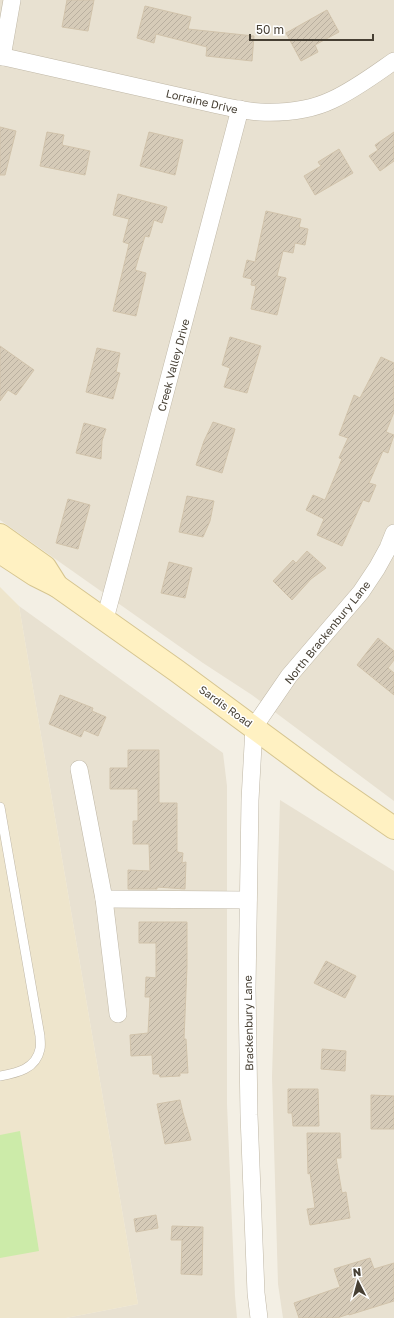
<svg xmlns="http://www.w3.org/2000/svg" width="394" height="1318" font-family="'Golos Text',sans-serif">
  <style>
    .residential { fill: #e8e1d1 }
    .education { fill: #eee5cc }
    .grass { fill: #cceba9 }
    .building { fill: url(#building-hatch); stroke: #d1c3ab }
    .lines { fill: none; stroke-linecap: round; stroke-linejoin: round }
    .service-casing { stroke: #bfb7a6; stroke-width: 10 }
    .minor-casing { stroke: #bfb7a6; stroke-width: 18 }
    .secondary-casing { stroke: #d6c590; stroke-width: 24 }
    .service { stroke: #fff; stroke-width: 9 }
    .minor { stroke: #fff; stroke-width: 17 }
    .secondary { stroke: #fff1c2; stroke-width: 22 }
    .labels { text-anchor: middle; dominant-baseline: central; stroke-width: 3; stroke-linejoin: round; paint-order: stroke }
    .street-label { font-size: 11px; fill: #463f33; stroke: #fff }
  </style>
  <defs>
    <pattern id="building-hatch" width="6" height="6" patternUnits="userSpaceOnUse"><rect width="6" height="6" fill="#d6cbb8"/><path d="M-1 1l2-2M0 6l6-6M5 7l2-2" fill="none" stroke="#b9af9f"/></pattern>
  </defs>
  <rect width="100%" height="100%" fill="#f3efe4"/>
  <g class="residential">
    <path d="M0 0H394V801L252 695 203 663 0 520Z"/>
    <path d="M19 606 223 753 227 786V1104L235 1296 237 1318H66L138 1304Z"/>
    <path d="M280 800 394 871V1318H283L278 1284 272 1077Z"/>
  </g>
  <path class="education" d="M0 587 19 606 138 1304 66 1318H0Z"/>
  <path class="grass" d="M20 1131 39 1251 0 1258V1135Z"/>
  <g class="building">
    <path d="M67 0H94L88 31 62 27Z"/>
    <path d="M145 6 191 17 188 29 254 36 252 61 206 56 207 47 156 34 154 43 137 38Z"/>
    <path d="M327 10 339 32 315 45 318 52 301 61 286 33Z"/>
    <path d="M0 127 16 131 5 175H0Z"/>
    <path d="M47 132 64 135 62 145 90 151 85 175 40 166Z"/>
    <path d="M149 132 183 140 175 175 140 166Z"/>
    <path d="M394 132V161L380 171 369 156 378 150 375 145Z"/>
    <path d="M339 149 353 173 315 195 304 176 321 166 318 162Z"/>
    <path d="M118 194 167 207 162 223 154 220 149 237 145 236 135 270 146 273 136 316 113 311 129 244 123 242 129 219 113 215Z"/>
    <path d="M266 211 301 219 299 227 308 229 305 245 295 243 293 253 283 251 277 276 286 278 277 315 251 309 256 286 251 285 252 279 243 277 247 260 255 262Z"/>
    <path d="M230 337 261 346 247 393 224 387 230 368 222 365Z"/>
    <path d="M0 346 34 370 16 395 8 390 0 401Z"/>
    <path d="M97 348 120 353 116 372 120 373 113 399 86 392Z"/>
    <path d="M381 357 394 363V412L386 432 394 435 388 453 383 451 369 483 376 485 369 502 363 500 342 546 317 535 324 519 306 510 313 495 325 500 342 459 339 458 348 438 339 435 354 395 360 398Z"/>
    <path d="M213 422 235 429 222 473 196 465 204 441Z"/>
    <path d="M84 423 106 429 102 441 101 459 76 453Z"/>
    <path d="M187 496 214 501 210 521 203 537 179 532Z"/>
    <path d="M68 499 90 505 78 549 56 543Z"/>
    <path d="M307 551 326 568 311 579 292 600 273 581 293 560 296 563Z"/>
    <path d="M169 562 192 568 185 598 161 593Z"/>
    <path d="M378 638 394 651V660L388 668 394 673V695L357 665Z"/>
    <path d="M60 695 93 708 92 711 106 717 98 736 84 730 81 737 49 724Z"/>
    <path d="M128 750H159V803H177V852L183 853 182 863 186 862 185 889 157 887V889H128V870L150 871 149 844H133V821H138V789H110V768H128Z"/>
    <path d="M139 922H187V967L184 1039H186L188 1073H180V1076L160 1077 159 1074H153L152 1055 131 1056 130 1035 148 1033 150 997H145L146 977 156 978V943H139Z"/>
    <path d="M326 961 356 976 345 998 314 983Z"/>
    <path d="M322 1049 346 1051 345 1071 321 1069Z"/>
    <path d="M288 1089H318L319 1126H293L292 1113H288Z"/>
    <path d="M371 1095 394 1096V1129H371Z"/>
    <path d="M180 1100 183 1113 191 1140 165 1144 157 1104Z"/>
    <path d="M307 1133H340L341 1158H336L342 1193 346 1192 350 1218 310 1225 307 1209 315 1208 310 1173 308 1174Z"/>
    <path d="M156 1215 158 1228 136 1232 134 1219Z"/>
    <path d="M172 1226 203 1227 202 1275 181 1274 182 1240H171Z"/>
    <path d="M370 1258 374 1269 394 1263V1301L349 1315V1314L337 1318H299L294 1303 340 1287 334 1269Z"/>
  </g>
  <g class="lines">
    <defs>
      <path id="service" d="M0 807 40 1036C40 1040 41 1045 40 1049 36 1069 17 1073 0 1076"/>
      <g id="minor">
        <path d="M0 56 209 103C226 107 243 111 260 112 283 113 311 110 332 100 354 90 374 75 394 61"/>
        <path d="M2 57 12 0"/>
        <path d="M105 619 147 462 240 109"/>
        <path d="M79 769 104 899 118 1014"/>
        <path d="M104 899 248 900"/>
        <path d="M259 1318 256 1293 249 1115 247 988 250 800 254 727 289 676 361 592 377 568 388 548 394 533"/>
      </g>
      <g id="secondary">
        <path d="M0 535 45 567 57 586 35 575 0 552"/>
        <path d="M57 586 177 671 326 781 394 828"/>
      </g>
    </defs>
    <use href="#service" class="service-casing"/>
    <use href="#minor" class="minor-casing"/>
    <use href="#secondary" class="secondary-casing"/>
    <use href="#service" class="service"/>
    <use href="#minor" class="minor"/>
    <use href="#secondary" class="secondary"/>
  </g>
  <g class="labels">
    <g class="street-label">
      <text transform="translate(202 101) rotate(13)">Lorraine Drive</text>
      <text transform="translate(173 365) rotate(-75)">Creek Valley Drive</text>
      <text transform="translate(327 632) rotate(-51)">North Brackenbury Lane</text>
      <text transform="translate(226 706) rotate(36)">Sardis Road</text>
      <text transform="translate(248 1023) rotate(-91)">Brackenbury Lane</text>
    </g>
  </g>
  <g transform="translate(358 1282) rotate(354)" stroke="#ffffff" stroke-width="3" paint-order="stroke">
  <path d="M0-3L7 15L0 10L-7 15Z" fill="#463f33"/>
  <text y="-6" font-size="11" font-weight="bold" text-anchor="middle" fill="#463f33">N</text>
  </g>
  <path d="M250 34v6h123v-6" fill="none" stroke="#463f33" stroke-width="2"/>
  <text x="256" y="34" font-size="12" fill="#463f33" stroke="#ffffff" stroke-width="3" paint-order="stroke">50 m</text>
</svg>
